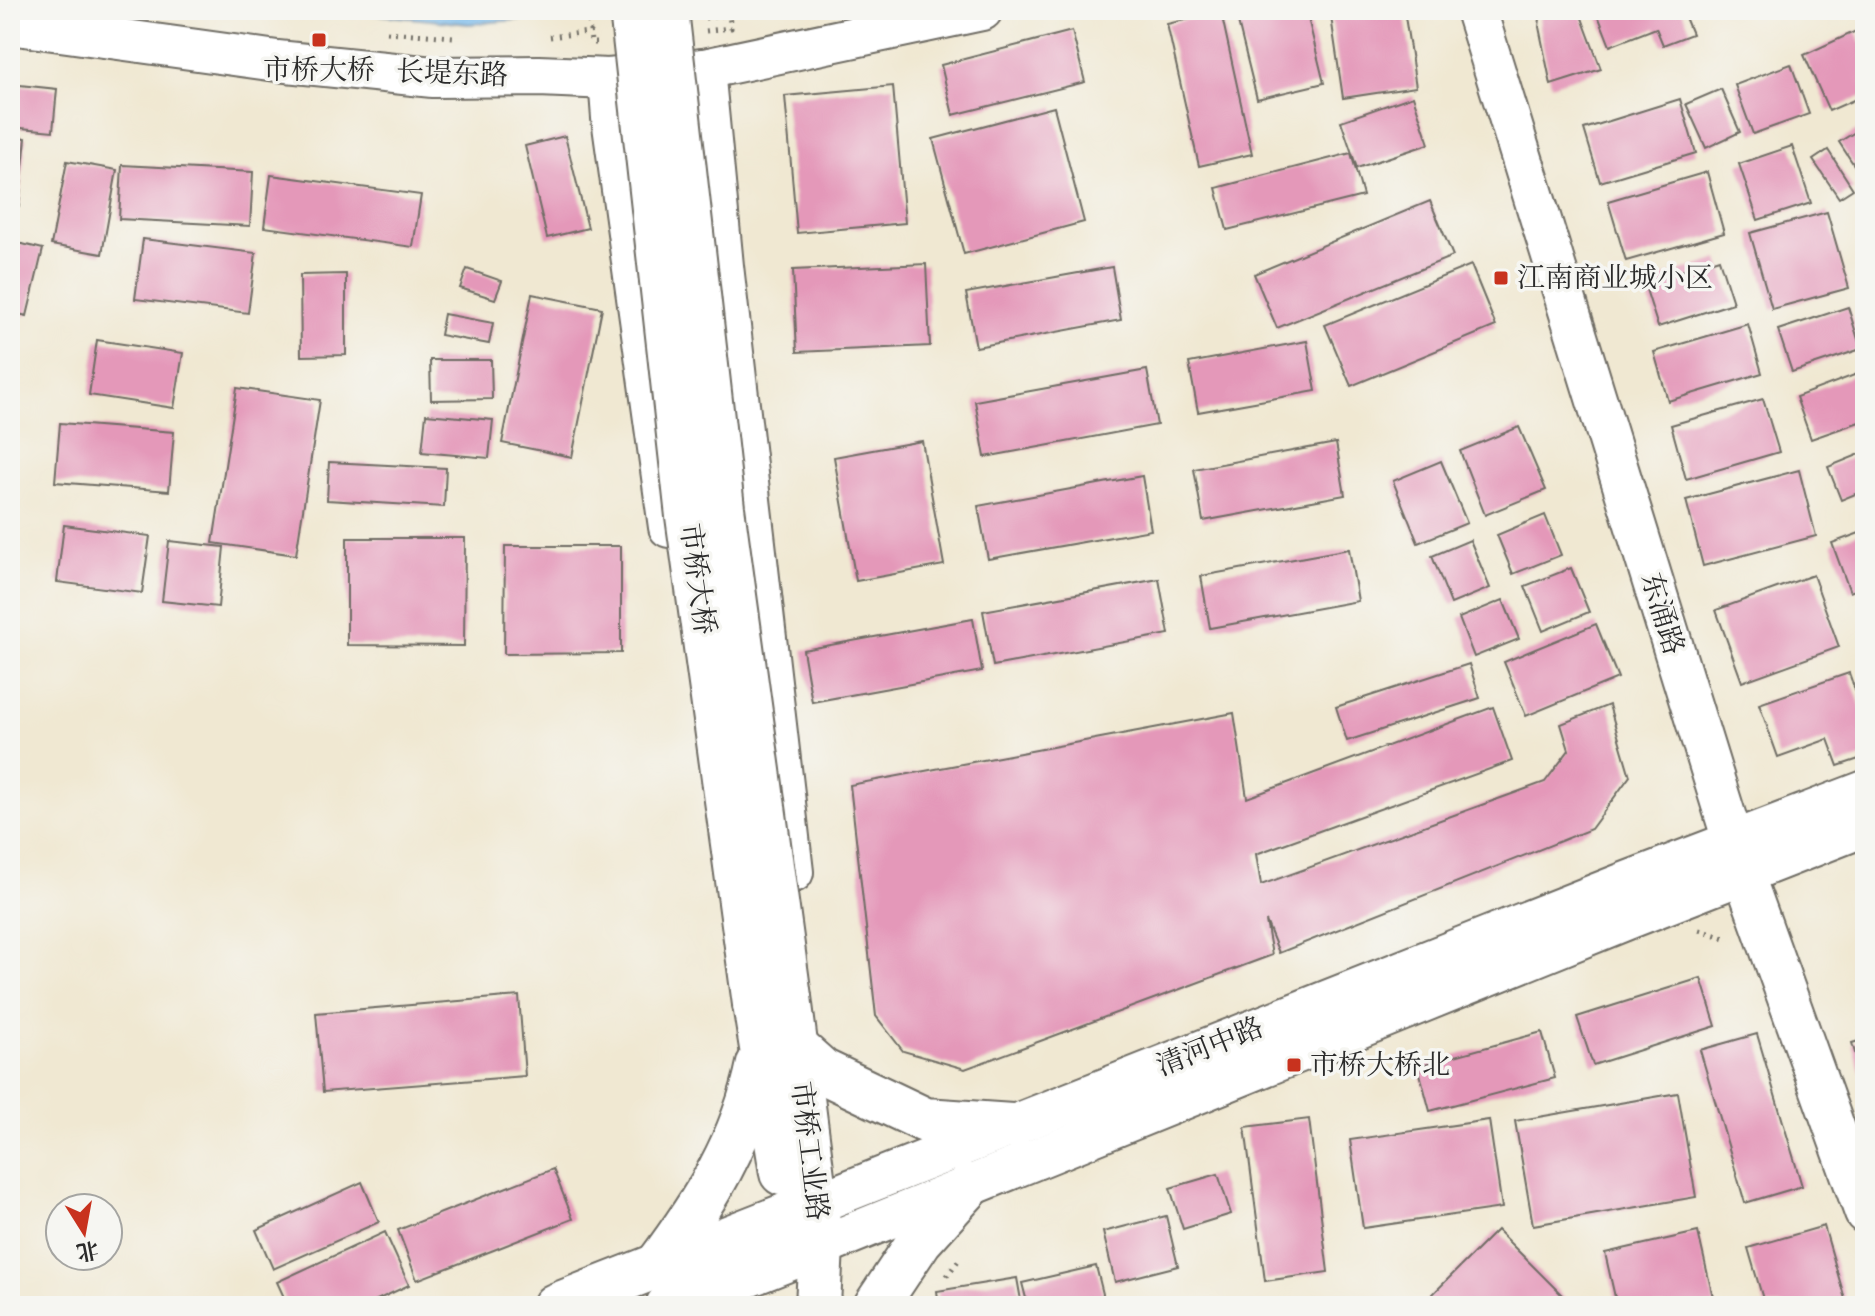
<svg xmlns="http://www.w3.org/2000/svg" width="1875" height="1316" font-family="'IM FELL Double Pica','Noto Serif SC',serif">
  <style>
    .water { fill: #75b8eb; stroke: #50728b; stroke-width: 2 }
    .building { fill: #e498b9 }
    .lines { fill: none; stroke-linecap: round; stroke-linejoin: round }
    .secondary-casing { stroke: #706d65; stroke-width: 44 }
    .primary-casing { stroke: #706d65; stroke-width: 48 }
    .path { stroke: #706d65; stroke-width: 5; stroke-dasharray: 2 6; stroke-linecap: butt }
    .secondary { stroke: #fff; stroke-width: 40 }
    .primary { stroke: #fff; stroke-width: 44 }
    .primary-bridge-casing { stroke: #706d65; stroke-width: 48; stroke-linecap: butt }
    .path-bridge { stroke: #706d65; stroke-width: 5; stroke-dasharray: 2 6; stroke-linecap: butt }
    .primary-bridge { stroke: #fff; stroke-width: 44 }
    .poi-dot { fill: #c8321e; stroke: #f6f6f2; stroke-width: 3 }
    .labels { text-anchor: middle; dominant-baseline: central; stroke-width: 7; stroke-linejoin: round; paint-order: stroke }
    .poi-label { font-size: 28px; fill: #2b2b2b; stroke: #f6f6f2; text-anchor: start }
    .street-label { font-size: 28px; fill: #2b2b2b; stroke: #f6f6f2 }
  </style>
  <rect width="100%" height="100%" fill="#f6f6f2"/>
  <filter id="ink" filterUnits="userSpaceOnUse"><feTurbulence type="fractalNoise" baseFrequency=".0125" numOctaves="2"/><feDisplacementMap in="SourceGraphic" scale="16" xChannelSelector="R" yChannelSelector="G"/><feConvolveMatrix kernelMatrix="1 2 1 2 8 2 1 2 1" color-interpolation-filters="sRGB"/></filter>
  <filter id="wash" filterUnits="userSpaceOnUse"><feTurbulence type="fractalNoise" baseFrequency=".006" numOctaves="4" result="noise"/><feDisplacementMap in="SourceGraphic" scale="32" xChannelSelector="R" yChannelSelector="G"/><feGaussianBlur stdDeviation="1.8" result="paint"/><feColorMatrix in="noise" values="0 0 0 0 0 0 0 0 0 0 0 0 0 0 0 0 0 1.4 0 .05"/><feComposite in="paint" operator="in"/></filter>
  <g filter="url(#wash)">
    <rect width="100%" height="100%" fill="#f0e8d2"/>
    <path class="water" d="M334 10H631L469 24Z"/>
    <g id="blocks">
      <g class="building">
        <path d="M1235 10H1306L1324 83 1257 99Z"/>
        <path d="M1330 10H1404L1416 87 1343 98Z"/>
        <path d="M1541 10H1579L1601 69 1551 85 1539 27Z"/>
        <path d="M1596 10H1682L1692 34 1663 45 1656 28 1610 46Z"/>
        <path d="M1221 12 1252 154 1199 166 1167 24Z"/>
        <path d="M1072 31 1085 82 953 115 941 65Z"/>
        <path d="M1856 31 1865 51V95L1829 111 1804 55Z"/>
        <path d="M1791 64 1809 114 1753 134 1735 85Z"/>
        <path d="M10 84 57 89 53 131 10 127Z"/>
        <path d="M893 86 905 223 797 233 785 96Z"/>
        <path d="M1721 89 1740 132 1706 148 1686 104Z"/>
        <path d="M1413 96 1429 144 1357 168 1341 121Z"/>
        <path d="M1680 99 1696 153 1600 182 1584 129Z"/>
        <path d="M1054 107 1084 222 964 254 933 139Z"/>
        <path d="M1865 126V182L1839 142Z"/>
        <path d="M10 136 26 138 19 206 10 205Z"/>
        <path d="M565 136 588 228 547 238 525 146Z"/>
        <path d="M1792 146 1811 203 1758 220 1739 164Z"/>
        <path d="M1828 150 1853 189 1839 198 1813 160Z"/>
        <path d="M1351 153 1363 196 1227 230 1216 188Z"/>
        <path d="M67 161 117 170 102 254 51 245Z"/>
        <path d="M122 165 253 172 250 226 119 219Z"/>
        <path d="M1707 172 1724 233 1626 261 1608 201Z"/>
        <path d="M271 175 421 195 413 247 264 227Z"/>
        <path d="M1430 201 1453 256 1277 328 1254 274Z"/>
        <path d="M1827 212 1849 288 1772 309 1750 233Z"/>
        <path d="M143 239 256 253 248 313 135 299Z"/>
        <path d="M10 241 43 249 27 316 10 312Z"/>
        <path d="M1719 259 1733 303 1658 327 1644 283Z"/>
        <path d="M926 264 930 346 797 352 793 270Z"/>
        <path d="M1471 265 1496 326 1351 386 1325 325Z"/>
        <path d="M1112 267 1121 320 976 347 966 293Z"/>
        <path d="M467 269 502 281 495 299 460 288Z"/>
        <path d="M346 274V355L301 356 300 275Z"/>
        <path d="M532 294 602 308 572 457 502 443Z"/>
        <path d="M1848 307 1861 349 1792 372 1778 330Z"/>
        <path d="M444 314 493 323 489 344 440 335Z"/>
        <path d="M1748 324 1762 373 1668 401 1654 352Z"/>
        <path d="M97 340 183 353 174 408 89 395Z"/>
        <path d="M1307 341 1316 391 1198 412 1189 363Z"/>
        <path d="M430 360H491L492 399 431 400Z"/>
        <path d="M1147 370 1157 425 985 457 975 401Z"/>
        <path d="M1857 374 1865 397V420L1811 439 1796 397Z"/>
        <path d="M237 388 320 400 296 555 213 543Z"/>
        <path d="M1763 399 1779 452 1686 479 1671 425Z"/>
        <path d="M426 414 493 420 489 458 422 452Z"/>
        <path d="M60 423 174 432 169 491 55 482Z"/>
        <path d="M1519 427 1546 490 1485 515 1460 451Z"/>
        <path d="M922 441 944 565 856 581 834 457Z"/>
        <path d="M1336 443 1345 495 1203 521 1194 469Z"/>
        <path d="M1865 452V490L1841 500 1828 467Z"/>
        <path d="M1441 461 1467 523 1418 543 1393 481Z"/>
        <path d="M329 462 446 468 444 507 327 500Z"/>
        <path d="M1799 470 1816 536 1703 566 1686 500Z"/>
        <path d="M1142 476 1151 530 988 559 978 506Z"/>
        <path d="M1545 515 1561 555 1513 574 1497 535Z"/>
        <path d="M64 525 150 536 142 593 57 582Z"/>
        <path d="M1865 531V586L1850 592 1832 543Z"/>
        <path d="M347 538H465L464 646 347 645Z"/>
        <path d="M1470 540 1490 588 1451 604 1432 556Z"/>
        <path d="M169 541 224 547 218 607 162 601Z"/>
        <path d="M505 546H621V653L504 654Z"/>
        <path d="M1349 549 1358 601 1210 628 1201 576Z"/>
        <path d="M1571 568 1589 612 1543 631 1525 586Z"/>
        <path d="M1813 575 1839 647 1742 682 1716 610Z"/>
        <path d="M1159 579 1169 634 993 666 983 611Z"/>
        <path d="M1503 600 1519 639 1474 657 1459 618Z"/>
        <path d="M973 619 982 671 812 702 803 650Z"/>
        <path d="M1596 624 1618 678 1526 716 1504 662Z"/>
        <path d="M1469 664 1480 698 1347 741 1336 707Z"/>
        <path d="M1849 673 1865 718V757L1838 766 1828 739 1778 757 1759 704Z"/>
        <path d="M1609 705 1630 776 1591 829 1279 953 1266 921 1272 955 965 1069 903 1051 876 1016 850 785 1234 713 1247 798 1493 707 1512 761 1256 854 1261 885 1545 782 1569 750 1561 724Z"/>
        <path d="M1701 978 1716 1026 1593 1065 1577 1017Z"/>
        <path d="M519 996 525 1076 323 1092 316 1013Z"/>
        <path d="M1542 1032 1555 1078 1430 1111 1418 1066Z"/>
        <path d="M1757 1034 1802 1186 1745 1203 1700 1050Z"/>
        <path d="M1865 1039V1083H1864L1852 1043Z"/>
        <path d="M1678 1093 1696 1197 1533 1225 1515 1121Z"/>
        <path d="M1309 1119 1328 1272 1265 1281 1245 1127Z"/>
        <path d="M1489 1120 1502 1208 1363 1228 1350 1140Z"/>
        <path d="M553 1169 573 1219 417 1280 398 1230Z"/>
        <path d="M1218 1174 1231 1214 1183 1229 1170 1188Z"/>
        <path d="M362 1182 379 1222 273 1269 256 1230Z"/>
        <path d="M1166 1216 1178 1266 1115 1282 1103 1232Z"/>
        <path d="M1824 1226 1847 1306H1765L1748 1248Z"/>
        <path d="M1497 1230 1573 1306H1421Z"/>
        <path d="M385 1232 409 1285 364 1306H288L277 1282Z"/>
        <path d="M1698 1232 1715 1306H1617L1605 1253Z"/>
        <path d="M1096 1266 1106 1306H1028L1022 1283Z"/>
        <path d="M1017 1278 1022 1306H939L937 1291Z"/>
      </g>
    </g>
  </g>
  <g filter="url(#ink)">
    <use href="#blocks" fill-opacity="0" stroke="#706d65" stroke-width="2"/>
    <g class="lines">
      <defs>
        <g id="secondary">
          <path d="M1476 10 1743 873 1865 1213"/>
          <path d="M10 24 277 61 433 77 539 76 609 79 704 69 982 10"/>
          <path d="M704 69 723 266 793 872"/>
          <path d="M609 79 612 118 669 527"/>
          <path d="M815 1204 1619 885 1865 791"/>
          <path d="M821 1246 1630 918 1865 826"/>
        </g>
        <g id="primary">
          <path d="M789 997 821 1246 818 1306"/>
          <path d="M755 1004 782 1173"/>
          <path d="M795 1047 822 1071 925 1120 1012 1126"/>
          <path d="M657 1266C704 1203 743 1142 759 1064"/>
          <path d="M555 1306 815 1204"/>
          <path d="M668 1306 821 1246"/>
          <path d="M876 1306 920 1240 969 1186"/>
        </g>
      </defs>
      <use href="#secondary" class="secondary-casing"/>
      <use href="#primary" class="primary-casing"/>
      <g class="path">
        <path d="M705 18 764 10"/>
        <path d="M387 32 453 37"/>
        <path d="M550 37 596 31"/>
        <path d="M1699 930 1728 939"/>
        <path d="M947 1276 960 1258"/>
      </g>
      <use href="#secondary" class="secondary"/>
      <use href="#primary" class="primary"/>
      <defs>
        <g id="primary-bridge">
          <path d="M632 10 688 516 755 1004"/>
          <path d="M666 10 722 508 789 997"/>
        </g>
      </defs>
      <use href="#primary-bridge" class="primary-bridge-casing"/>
      <g class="path-bridge">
        <path d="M706 31 731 28 728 10"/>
        <path d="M596 43H591L589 19 597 18"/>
      </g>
      <use href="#primary-bridge" class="primary-bridge"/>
    </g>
  </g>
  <g class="poi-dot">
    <rect x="311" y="32" width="16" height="16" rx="4"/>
    <rect x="1493" y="270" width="16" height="16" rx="4"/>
    <rect x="1286" y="1057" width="16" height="16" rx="4"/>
  </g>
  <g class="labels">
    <g class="poi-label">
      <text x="319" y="70" text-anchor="middle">市桥大桥</text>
      <text x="1517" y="278">江南商业城小区</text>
      <text x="1310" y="1065">市桥大桥北</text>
    </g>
    <g class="street-label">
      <text transform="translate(452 74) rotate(2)">长堤东路</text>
      <text transform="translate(697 579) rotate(82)">市桥大桥</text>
      <text transform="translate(1662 614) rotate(73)">东涌路</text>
      <text transform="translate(1210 1047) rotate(-22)">清河中路</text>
      <text transform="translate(809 1151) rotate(83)">市桥工业路</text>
    </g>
  </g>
  <rect width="1875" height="1316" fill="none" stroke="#f6f6f2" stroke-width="40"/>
  <g transform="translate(84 1232) rotate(169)"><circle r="38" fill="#f6f6f2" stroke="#a5a5a2" stroke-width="2"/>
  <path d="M0-6L14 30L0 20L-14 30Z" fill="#c8321e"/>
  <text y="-12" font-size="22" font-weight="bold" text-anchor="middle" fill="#2b2b2b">北</text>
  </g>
</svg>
